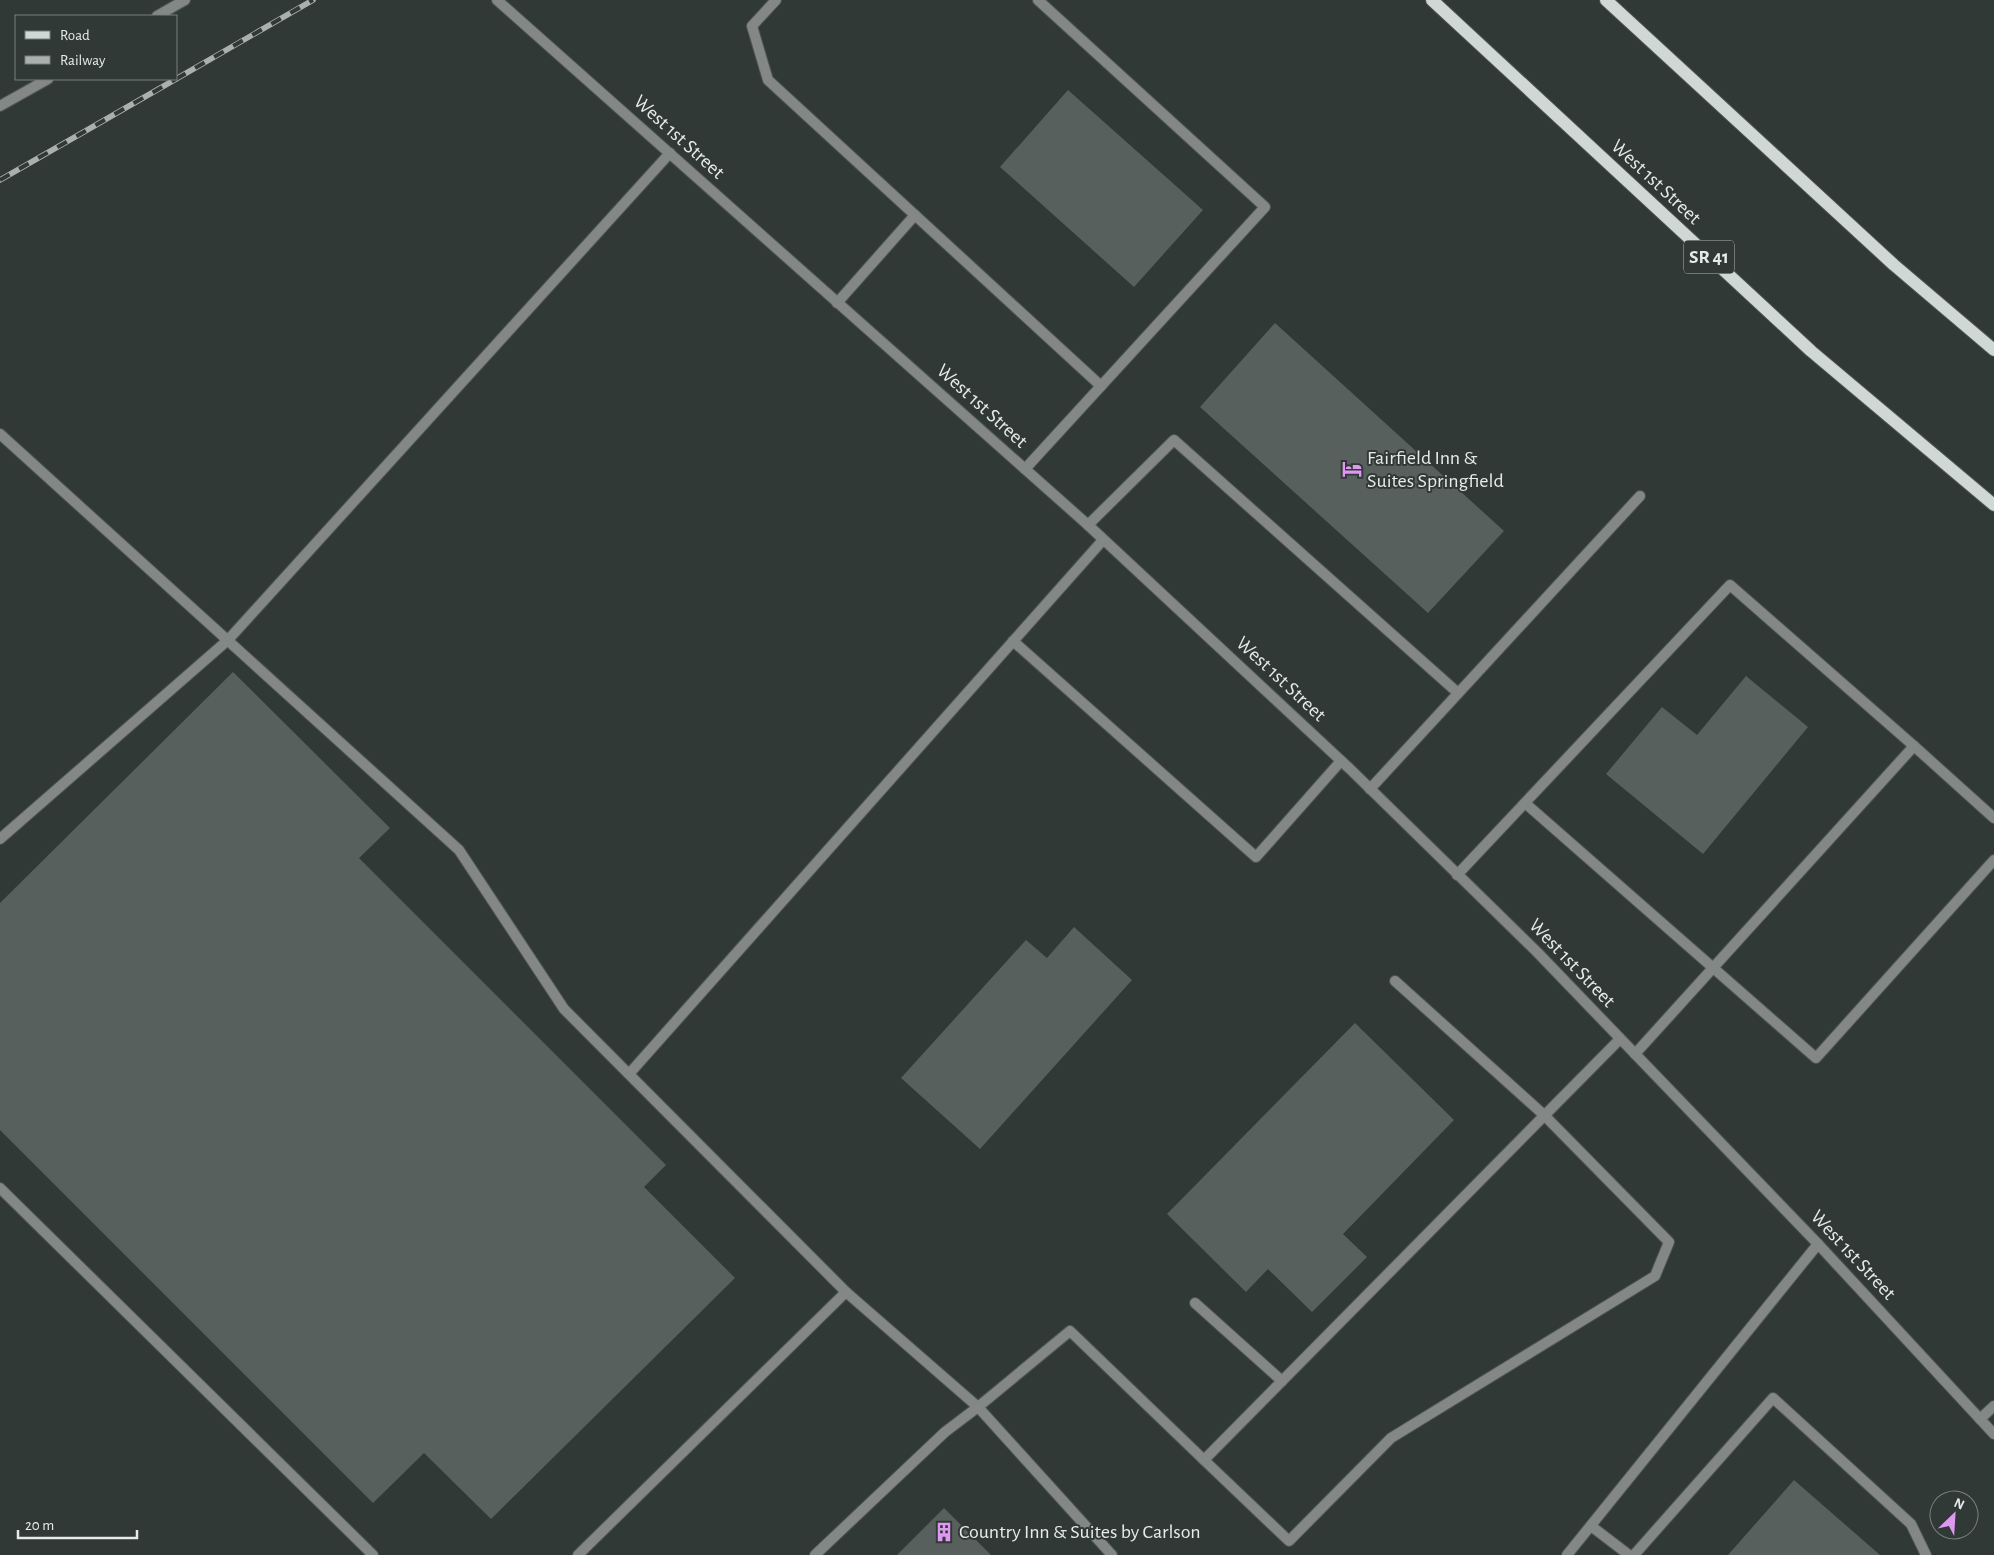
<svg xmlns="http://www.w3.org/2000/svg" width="1994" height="1555" font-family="'Alegreya Sans',sans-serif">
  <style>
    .building { fill: #58605d }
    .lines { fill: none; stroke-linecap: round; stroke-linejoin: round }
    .lane-casing { stroke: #4e5553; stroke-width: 12 }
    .street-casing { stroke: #4e5553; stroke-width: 12 }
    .primary-casing { stroke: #4e5553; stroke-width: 14 }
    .lane { stroke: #838785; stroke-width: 10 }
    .street { stroke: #838785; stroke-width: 10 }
    .primary { stroke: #cfd8d4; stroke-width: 12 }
    .rail-casing { stroke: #aab0ae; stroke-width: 5.5 }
    .rail { stroke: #313936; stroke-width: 4; stroke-dasharray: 11; stroke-linecap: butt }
    .labels { text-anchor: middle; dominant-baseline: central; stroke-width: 4; stroke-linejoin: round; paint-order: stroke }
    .shield { fill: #313936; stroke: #b0b6b3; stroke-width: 1 }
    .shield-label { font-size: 19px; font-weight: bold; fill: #e6ebe9 }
    .street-label { font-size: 20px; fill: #e6ebe9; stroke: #313936 }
    .poi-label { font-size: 20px; fill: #e6ebe9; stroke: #313936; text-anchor: start }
  </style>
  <rect width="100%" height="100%" fill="#313936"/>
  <g class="building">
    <path d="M1068 90 1203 210 1134 287 1000 167Z"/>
    <path d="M1275 323 1504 531 1428 613 1200 407Z"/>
    <path d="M233 672 390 828 359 858 666 1165 644 1187 735 1278 491 1519 424 1453 373 1503 0 1130V903Z"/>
    <path d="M1746 676 1808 727 1703 854 1606 774 1662 707 1697 735Z"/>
    <path d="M1074 927 1132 980 980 1149 901 1078 1026 940 1047 958Z"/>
    <path d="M1355 1023 1454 1120 1343 1234 1367 1257 1312 1312 1268 1269 1246 1292 1167 1214Z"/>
    <path d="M1794 1480 1880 1555H1728Z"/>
    <path d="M944 1508 991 1555H897Z"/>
  </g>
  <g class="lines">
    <defs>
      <g id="lane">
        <path d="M776 0 752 26 768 80 1101 386"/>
        <path d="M837 303 915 215"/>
        <path d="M0 434 459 850 564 1009 846 1292 978 1407 1112 1555"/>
        <path d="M1025 469 1265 207 1038 0"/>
        <path d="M1088 525 1174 440 1458 693"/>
        <path d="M1013 641 1256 857 1341 761"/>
        <path d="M1914 746 1994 818"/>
        <path d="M1370 789 1640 496"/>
        <path d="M1525 803 1816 1058 1994 860"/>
        <path d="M0 839 228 640 670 153"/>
        <path d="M1457 875 1730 585 1914 746 1635 1054"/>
        <path d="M1395 981 1544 1115 1669 1242 1655 1276 1391 1438 1289 1541 1204 1460 1620 1039"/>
        <path d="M629 1074 1103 540"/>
        <path d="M0 1188 373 1555"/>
        <path d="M1195 1303 1282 1381"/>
        <path d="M1980 1419 1994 1406"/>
        <path d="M1591 1526 1629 1555"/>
        <path d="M578 1555 846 1292"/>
        <path d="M815 1555 945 1432 978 1407 1070 1331 1204 1460"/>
        <path d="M1567 1555 1818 1244"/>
        <path d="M1634 1555 1773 1398 1911 1524 1926 1555"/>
      </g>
      <g id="street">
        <path d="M497 0 1088 525 1350 769 1537 952 1818 1244 1994 1434"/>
        <path d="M157 16 185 0"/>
        <path d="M0 106 48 79"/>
      </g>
      <g id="primary">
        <path d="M1432 0 1811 351 1994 505"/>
        <path d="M1606 0 1894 265 1994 350"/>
      </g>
    </defs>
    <use href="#lane" class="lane-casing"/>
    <use href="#street" class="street-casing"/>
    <use href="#primary" class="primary-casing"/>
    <use href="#lane" class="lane"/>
    <use href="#street" class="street"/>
    <use href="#primary" class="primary"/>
    <defs>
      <g id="rail">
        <path d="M176 79 313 0"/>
        <path d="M0 180 176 79"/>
      </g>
    </defs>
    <use href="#rail" class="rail-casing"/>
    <use href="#rail" class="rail"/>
  </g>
  <defs>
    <symbol id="hotel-bare" viewBox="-9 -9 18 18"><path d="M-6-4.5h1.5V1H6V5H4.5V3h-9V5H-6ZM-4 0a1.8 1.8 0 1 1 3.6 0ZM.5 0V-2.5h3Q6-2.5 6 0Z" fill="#df98f1" stroke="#313936" stroke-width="2.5" paint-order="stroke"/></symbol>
    <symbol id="building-bare" viewBox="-9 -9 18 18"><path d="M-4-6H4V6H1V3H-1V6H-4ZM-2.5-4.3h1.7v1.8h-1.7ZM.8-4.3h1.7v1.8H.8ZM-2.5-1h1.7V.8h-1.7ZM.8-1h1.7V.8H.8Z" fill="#df98f1" stroke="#313936" stroke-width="2.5" paint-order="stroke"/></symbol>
  </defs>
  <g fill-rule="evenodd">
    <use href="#hotel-bare" x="1338" y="455" width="28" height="28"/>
    <use href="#building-bare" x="930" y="1518" width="28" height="28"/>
  </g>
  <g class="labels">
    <rect class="shield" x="1684" y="240.5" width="50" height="33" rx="4"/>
    <g class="shield-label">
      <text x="1709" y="257">SR 41</text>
    </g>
    <g class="street-label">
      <text transform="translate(679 137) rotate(42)">West 1st Street</text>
      <text transform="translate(1656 182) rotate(43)">West 1st Street</text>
      <text transform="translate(982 406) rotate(42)">West 1st Street</text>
      <text transform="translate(1281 679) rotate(43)">West 1st Street</text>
      <text transform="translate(1572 963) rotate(46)">West 1st Street</text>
      <text transform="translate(1853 1255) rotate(47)">West 1st Street</text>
    </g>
    <g class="poi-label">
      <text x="1367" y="458">Fairfield Inn &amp;<tspan x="1367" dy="23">Suites Springfield</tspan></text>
      <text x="959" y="1532">Country Inn &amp; Suites by Carlson</text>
    </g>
  </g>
  <rect x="15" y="15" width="162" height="65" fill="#313936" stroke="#79807e"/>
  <rect x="25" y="31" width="25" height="8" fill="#cfd8d4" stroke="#79807e"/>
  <text x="60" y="40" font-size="15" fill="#e6ebe9">Road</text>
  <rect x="25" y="56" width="25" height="8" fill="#aab0ae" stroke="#79807e"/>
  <text x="60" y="65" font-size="15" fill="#e6ebe9">Railway</text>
  <g transform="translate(1954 1515) rotate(25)"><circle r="24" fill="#313936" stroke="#79807e"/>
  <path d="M0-4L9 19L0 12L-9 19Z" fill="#df98f1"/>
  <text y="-8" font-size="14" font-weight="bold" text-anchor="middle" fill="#e6ebe9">N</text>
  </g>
  <path d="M18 1530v8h119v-8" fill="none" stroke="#e6ebe9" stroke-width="2.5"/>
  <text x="25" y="1530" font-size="15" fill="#e6ebe9" stroke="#313936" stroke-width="4" paint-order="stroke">20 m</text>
</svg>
